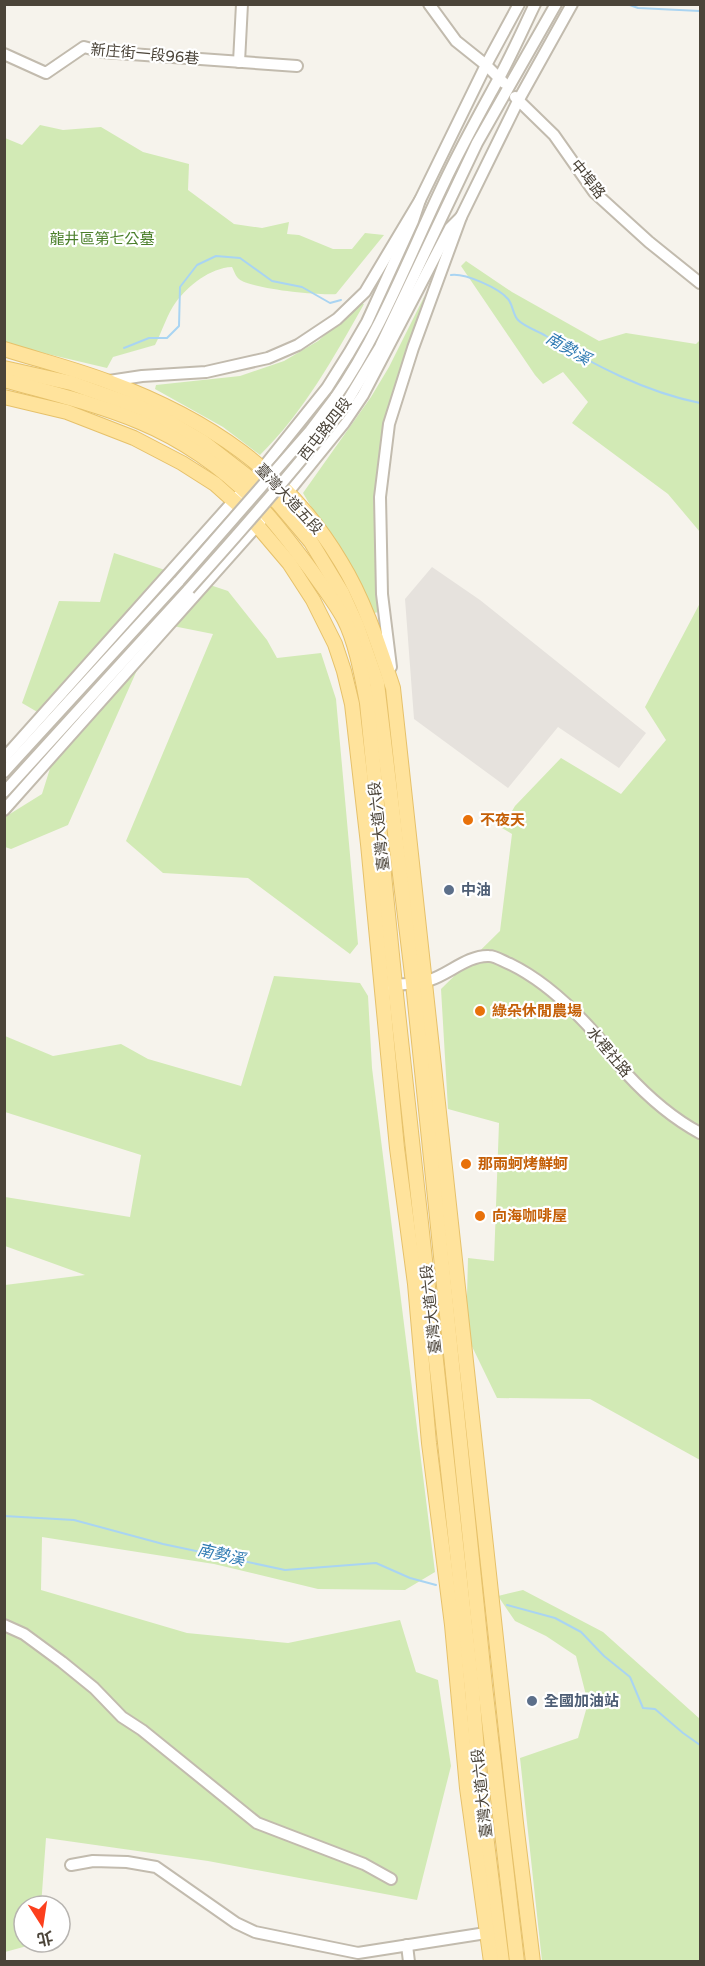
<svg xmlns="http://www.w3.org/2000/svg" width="705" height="1966" font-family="'Varela Round','Noto Sans TC',sans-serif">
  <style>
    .industrial { fill: #e6e2dd }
    .green { fill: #d2eab5 }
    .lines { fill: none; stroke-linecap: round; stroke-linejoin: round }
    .stream { stroke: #a9d4f2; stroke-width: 2 }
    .minor-casing { stroke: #c2bbae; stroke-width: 14 }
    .major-casing { stroke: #e6c16a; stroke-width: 16 }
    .minor { stroke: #fff; stroke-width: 10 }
    .major { stroke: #ffe39c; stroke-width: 14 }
    .minor-bridge-casing { stroke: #c2bbae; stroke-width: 14; stroke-linecap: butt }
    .minor-bridge { stroke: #fff; stroke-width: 10 }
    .food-dot { fill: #e8710a; stroke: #fff; stroke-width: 2 }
    .service-dot { fill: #5c6f8a; stroke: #fff; stroke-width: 2 }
    .labels { text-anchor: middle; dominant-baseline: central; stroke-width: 4.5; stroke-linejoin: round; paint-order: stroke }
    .street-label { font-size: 15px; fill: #4b4439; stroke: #fff }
    .park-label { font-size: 15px; fill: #4a7f2a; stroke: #fff }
    .food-label { font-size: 15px; font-weight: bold; fill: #c56008; stroke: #fff; text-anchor: start }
    .service-label { font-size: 15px; font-weight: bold; fill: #4e5e75; stroke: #fff; text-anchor: start }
    .water-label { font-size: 16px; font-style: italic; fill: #2e7ab2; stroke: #fff }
  </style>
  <rect width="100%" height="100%" fill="#f6f3ec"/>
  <path class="industrial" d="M432 567 480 600 646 733 619 768 558 727 508 788 414 719 405 599Z"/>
  <g class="green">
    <path d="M40 125 63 130 101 127 143 152 189 164 188 190 234 224 262 228 289 222 287 234 299 235 333 249H352L365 233 384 235 336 294C320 296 251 289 239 279 236 277 234 271 232 267 210 268 189 285 176 302 167 314 162 332 155 345L113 357 107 368 5 344V138L22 145Z"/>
    <path d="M466 261 512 292 599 341 626 333 696 344 700 340V532L668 494 572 423 588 402 563 372 543 384 535 375 461 266Z"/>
    <path d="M425 295 385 437 375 525 379 612 374 613 303 493 371 397 389 367Z"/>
    <path d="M361 303 364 304C334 357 304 412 260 455L223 427 155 389 156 385 240 376 284 361 318 341Z"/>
    <path d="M114 553 228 591 267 640 277 658 321 653 336 699 358 944 350 954 248 878 163 873 126 841 213 634 158 623 68 825 11 849 5 847V817L42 794 63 727 22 703 59 601 100 602Z"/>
    <path d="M700 603V1460L590 1399 497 1398 466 1334 468 1258 494 1261 499 1123 448 1109 441 989 500 931 512 834 502 828 515 806 561 758 621 794 666 740 645 707Z"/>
    <path d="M274 976 360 983 368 996 372 1068 435 1572 405 1590 318 1589 214 1564 42 1537 41 1590 187 1633 288 1643 400 1620 416 1672 438 1680 451 1766 417 1900 208 1861 46 1838 41 1906H24V1942L38 1943 5 1952V1285L85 1275 5 1246V1197L130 1217 141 1155 5 1112V1036L53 1056 121 1044 148 1059 241 1086Z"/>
    <path d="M523 1590 603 1632 700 1719V1961H542L520 1758 578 1738 588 1703 576 1656 546 1636 515 1621 498 1596Z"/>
  </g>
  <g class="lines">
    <g class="stream">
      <path d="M627 4 638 8 700 11"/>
      <path d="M451 275C465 273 499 288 508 299 513 305 513 315 518 320 525 327 538 331 546 336 594 365 645 392 700 403"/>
      <path d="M373 290H374"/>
      <path d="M124 348 149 338H167L179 326 180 287 197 265 216 256 240 258 272 281 302 287 330 303 341 300"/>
      <path d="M4 1516 74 1520 163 1544 285 1570 376 1563 410 1578 436 1585"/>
      <path d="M507 1605 555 1618 581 1632 604 1656 630 1677 643 1708 655 1709 683 1733 700 1745"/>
    </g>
    <defs>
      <g id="minor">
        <path d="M429 4 456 41 486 65 504 83"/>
        <path d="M4 54 46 73 84 47 103 52 297 66"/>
        <path d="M239 62 242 4"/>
        <path d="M515 97 554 135 594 192 649 242 700 283"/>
        <path d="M109 381 142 376 206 372 268 358 298 345 337 319 365 292 420 200 486 65 519 4"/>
        <path d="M335 398C381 332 409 256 444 183 461 147 480 113 499 78 512 54 523 29 535 4"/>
        <path d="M345 405 380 347 477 143 556 4"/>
        <path d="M258 474 327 388 349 353 367 322 413 221 420 200"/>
        <path d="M284 497 344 423 363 395 450 228 461 217"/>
        <path d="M391 667 382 594 380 497 389 424 413 348 461 217 518 101 572 4"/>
        <path d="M4 758 238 496"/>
        <path d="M4 772 179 581"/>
        <path d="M4 792 189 589"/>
        <path d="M4 810 261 521"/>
        <path d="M389 985C402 984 418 985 430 980 449 974 468 955 489 956 496 956 504 962 510 964 545 981 573 1008 598 1037 607 1049 616 1062 626 1073 648 1097 672 1118 700 1133"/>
        <path d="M4 1625 24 1634 62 1662 94 1688 122 1717 142 1730 257 1823 364 1864 391 1879"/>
        <path d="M71 1865 93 1861 127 1862 156 1867 236 1923 255 1932 358 1953 486 1933"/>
        <path d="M407 1945 409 1962"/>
      </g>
      <g id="major">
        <path d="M4 349C39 360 75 369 109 382 206 418 287 471 341 562 365 601 379 646 393 688L516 1823 533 1962"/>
        <path d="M4 368 71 383 141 408 162 418 203 442 252 480 278 503 311 542 342 593 357 626 377 683 413 983 485 1686 517 1962"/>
        <path d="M4 380C50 393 97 404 140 422 181 439 222 467 253 499 274 520 293 546 311 570 322 586 335 602 344 619 356 642 362 677 367 703L395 985 472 1690 480 1787 502 1962"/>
        <path d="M4 397 67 412 134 438 182 463 215 484 244 510 289 563 313 600 335 644 344 671 352 704 368 844 397 1148 415 1284 429 1443 452 1625 467 1788 491 1962"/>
      </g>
    </defs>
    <use href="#minor" class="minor-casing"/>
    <use href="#major" class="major-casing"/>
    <use href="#minor" class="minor"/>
    <use href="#major" class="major"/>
    <defs>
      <g id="minor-bridge">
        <path d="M179 581 310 431 335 398"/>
        <path d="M189 589C243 529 296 469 345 405"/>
      </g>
    </defs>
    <use href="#minor-bridge" class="minor-bridge-casing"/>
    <use href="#minor-bridge" class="minor-bridge"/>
  </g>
  <g class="food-dot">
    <circle cx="468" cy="820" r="6"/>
    <circle cx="480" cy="1011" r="6"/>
    <circle cx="466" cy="1164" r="6"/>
    <circle cx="480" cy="1216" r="6"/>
  </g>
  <g class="service-dot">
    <circle cx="449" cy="890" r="6"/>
    <circle cx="532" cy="1701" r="6"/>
  </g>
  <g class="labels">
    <g class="street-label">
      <text transform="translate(145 54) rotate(5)">新庄街一段96巷</text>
      <text transform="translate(588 179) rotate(51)">中埠路</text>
      <text transform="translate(325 429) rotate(-52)">西屯路四段</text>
      <text transform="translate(289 499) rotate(47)">臺灣大道五段</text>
      <text transform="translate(379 826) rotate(-96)">臺灣大道六段</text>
      <text transform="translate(609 1052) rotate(50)">水裡社路</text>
      <text transform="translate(431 1309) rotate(-96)">臺灣大道六段</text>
      <text transform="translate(482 1793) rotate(-96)">臺灣大道六段</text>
    </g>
    <g class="park-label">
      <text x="102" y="239">龍井區第七公墓</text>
    </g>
    <g class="food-label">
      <text x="480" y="820">不夜天</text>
      <text x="492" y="1011">綠朵休閒農場</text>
      <text x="478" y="1164">那兩蚵烤鮮蚵</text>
      <text x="492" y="1216">向海咖啡屋</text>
    </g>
    <g class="service-label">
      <text x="461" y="890">中油</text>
      <text x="544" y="1701">全國加油站</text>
    </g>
    <g class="water-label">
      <text transform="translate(568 349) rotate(30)">南勢溪</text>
      <text transform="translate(221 1555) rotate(13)">南勢溪</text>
    </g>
  </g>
  <rect width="705" height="1966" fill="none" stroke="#4b4439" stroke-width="12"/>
  <g transform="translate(42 1924) rotate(168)"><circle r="28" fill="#ffffff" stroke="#b7b4b0" stroke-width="1.5"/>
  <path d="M0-4.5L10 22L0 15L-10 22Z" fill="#fc3f1d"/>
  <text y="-9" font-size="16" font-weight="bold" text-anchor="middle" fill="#4b4439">北</text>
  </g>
</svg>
